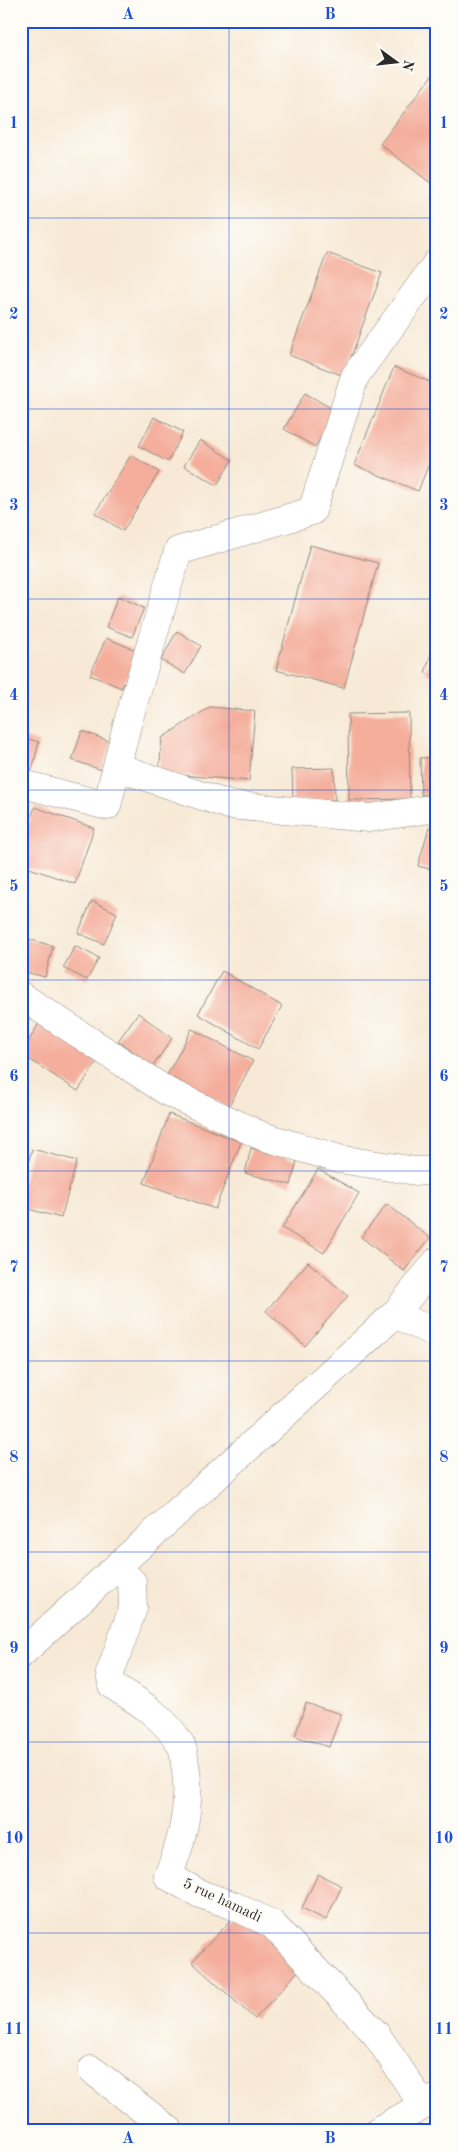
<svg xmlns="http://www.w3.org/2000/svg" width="458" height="2151" font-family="'Old Standard TT',serif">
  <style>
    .building { fill: #f4ae9b }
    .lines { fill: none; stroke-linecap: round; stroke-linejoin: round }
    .minor-casing { stroke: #918a80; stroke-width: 29 }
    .minor { stroke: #fff; stroke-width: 28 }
    .grid { fill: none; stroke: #1d4ed8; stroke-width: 1; stroke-opacity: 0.55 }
    .labels { text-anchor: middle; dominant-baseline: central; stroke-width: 4.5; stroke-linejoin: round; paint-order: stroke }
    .street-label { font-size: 15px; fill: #2b2b2b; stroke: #fdfcf7 }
    .neatline { fill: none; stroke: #1d4ed8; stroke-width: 2 }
    .grid-label { font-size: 16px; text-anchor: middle; font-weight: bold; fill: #1d4ed8 }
  </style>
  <rect width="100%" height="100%" fill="#fdfcf7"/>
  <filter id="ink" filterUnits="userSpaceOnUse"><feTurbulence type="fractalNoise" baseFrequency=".02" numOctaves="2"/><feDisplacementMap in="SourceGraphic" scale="10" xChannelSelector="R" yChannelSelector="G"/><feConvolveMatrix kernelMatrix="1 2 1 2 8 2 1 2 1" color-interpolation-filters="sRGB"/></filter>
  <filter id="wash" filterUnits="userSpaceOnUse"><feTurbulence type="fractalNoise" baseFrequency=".0096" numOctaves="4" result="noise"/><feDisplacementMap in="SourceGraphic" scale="20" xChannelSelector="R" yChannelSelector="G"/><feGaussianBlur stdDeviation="1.12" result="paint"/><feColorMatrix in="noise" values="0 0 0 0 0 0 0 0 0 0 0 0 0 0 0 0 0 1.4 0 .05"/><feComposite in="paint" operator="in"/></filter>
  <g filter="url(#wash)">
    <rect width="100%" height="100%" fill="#f7e9d5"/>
    <g id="blocks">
      <g class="building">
        <path d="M437 69V188L380 144Z"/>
        <path d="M327 253 382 273 344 376 289 355Z"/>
        <path d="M394 367 437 385V444L418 491 354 465Z"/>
        <path d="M305 393 336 411 315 447 284 429Z"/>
        <path d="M154 417 183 432 168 462 139 446Z"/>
        <path d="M200 440 232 460 217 485 184 466Z"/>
        <path d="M131 455 159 472 123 531 95 513Z"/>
        <path d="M310 545 378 563 344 688 276 670Z"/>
        <path d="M118 596 144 608 132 637 106 627Z"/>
        <path d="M177 631 201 646 185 674 161 660Z"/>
        <path d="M106 638 138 651 122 688 90 675Z"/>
        <path d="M436 638H437V677L425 673Z"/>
        <path d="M210 707 255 711 249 781 159 773 162 738Z"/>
        <path d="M409 713 410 799 349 800 348 714Z"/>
        <path d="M82 731 112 742 102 770 72 760Z"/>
        <path d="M21 737 39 742 32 770 21 767Z"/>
        <path d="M437 757V794L421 795 420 758Z"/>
        <path d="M334 768 335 800H293L292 769Z"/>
        <path d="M35 807 94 828 75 884 21 865V847Z"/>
        <path d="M429 827 437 830V871L418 866Z"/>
        <path d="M92 901 117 913 104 944 78 933Z"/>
        <path d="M21 937 53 946 45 977 21 971Z"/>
        <path d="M75 946 99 958 87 980 63 968Z"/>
        <path d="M222 971 282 1006 258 1049 198 1014Z"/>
        <path d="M138 1013 172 1038 153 1066 118 1041Z"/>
        <path d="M39 1023 98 1060 78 1091 21 1054Z"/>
        <path d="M192 1029 253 1061 228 1108 167 1075Z"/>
        <path d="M169 1114 241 1142 215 1209 144 1183Z"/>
        <path d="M251 1148 297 1160 291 1185 245 1173Z"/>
        <path d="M32 1149 77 1161 61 1218 21 1207V1190Z"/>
        <path d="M318 1169 359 1193 324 1253 282 1228Z"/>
        <path d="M387 1204 430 1238 404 1271 361 1237Z"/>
        <path d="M308 1262 348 1296 305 1346 266 1311Z"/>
        <path d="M306 1703 341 1714 329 1747 295 1736Z"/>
        <path d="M318 1874 342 1886 326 1920 302 1908Z"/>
        <path d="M240 1910 302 1967 255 2019 192 1962Z"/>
      </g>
    </g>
  </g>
  <g filter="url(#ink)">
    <use href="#blocks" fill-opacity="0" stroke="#918a80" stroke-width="1"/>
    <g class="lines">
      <defs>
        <g id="minor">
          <path d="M117 767 229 805 369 818 437 808"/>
          <path d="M21 787 23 784 107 806 127 725 178 551 312 511 355 376 437 263"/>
          <path d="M21 996 168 1092 262 1136 339 1159 416 1171H437"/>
          <path d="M395 1314 437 1334"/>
          <path d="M120 1564 125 1575 132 1582 133 1608 110 1673 112 1685C138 1701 166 1718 181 1745 184 1750 184 1758 185 1764 192 1802 183 1840 168 1876L200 1894 232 1905 272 1924 376 2034 423 2105"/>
          <path d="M21 1654 395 1314 437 1261"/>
          <path d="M92 2070 169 2130"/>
          <path d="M379 2130 437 2098"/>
        </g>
      </defs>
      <use href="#minor" class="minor-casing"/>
      <use href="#minor" class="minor"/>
    </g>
  </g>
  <path class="grid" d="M229 21V2130M21 218H437M21 409H437M21 599H437M21 790H437M21 980H437M21 1171H437M21 1361H437M21 1552H437M21 1742H437M21 1933H437"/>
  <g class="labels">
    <g class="street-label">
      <text transform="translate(222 1901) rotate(25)">5 rue hamadi</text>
    </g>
  </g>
  <rect width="458" height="2151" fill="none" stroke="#fdfcf7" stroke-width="55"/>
  <g transform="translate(396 62) rotate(105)" stroke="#fdfcf7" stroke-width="4" paint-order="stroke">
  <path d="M0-4L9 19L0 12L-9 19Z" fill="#2b2b2b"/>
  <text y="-8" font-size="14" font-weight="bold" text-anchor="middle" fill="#2b2b2b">N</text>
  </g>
  <rect x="28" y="28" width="402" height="2096" class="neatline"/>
  <g class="grid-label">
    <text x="128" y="19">A</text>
    <text x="330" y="19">B</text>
    <text x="14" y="128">1</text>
    <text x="444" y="128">1</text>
    <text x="14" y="319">2</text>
    <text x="444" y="319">2</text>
    <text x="14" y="510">3</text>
    <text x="444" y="510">3</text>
    <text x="14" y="700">4</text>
    <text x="444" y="700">4</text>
    <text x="14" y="891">5</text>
    <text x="444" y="891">5</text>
    <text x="14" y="1081">6</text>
    <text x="444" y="1081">6</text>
    <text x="14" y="1272">7</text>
    <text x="444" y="1272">7</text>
    <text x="14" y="1462">8</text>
    <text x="444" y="1462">8</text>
    <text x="14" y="1653">9</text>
    <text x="444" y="1653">9</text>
    <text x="14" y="1843">10</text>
    <text x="444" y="1843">10</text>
    <text x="14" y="2034">11</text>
    <text x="444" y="2034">11</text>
    <text x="128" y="2143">A</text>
    <text x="330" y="2143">B</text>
  </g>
</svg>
